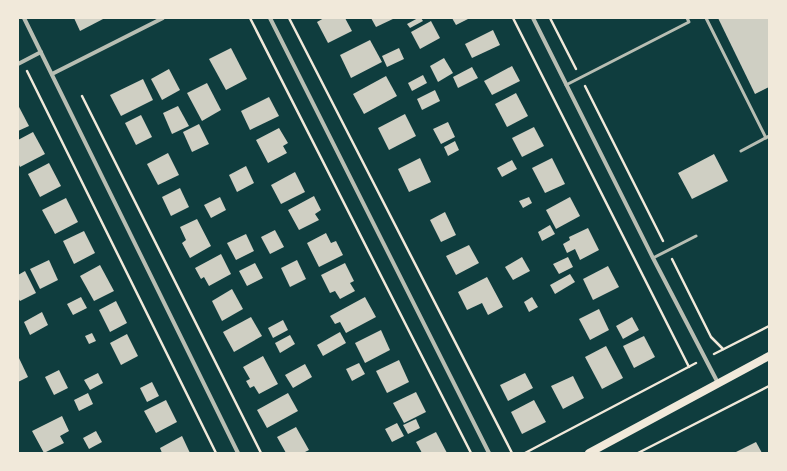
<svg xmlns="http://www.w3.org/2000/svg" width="787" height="471" font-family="'Fira Sans Condensed',sans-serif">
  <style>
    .building { fill: #cfcfc3 }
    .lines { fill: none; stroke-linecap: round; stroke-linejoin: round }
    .path { stroke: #f1e9da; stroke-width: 2.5 }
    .service { stroke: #b8beb3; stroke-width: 3 }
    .minor { stroke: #b8beb3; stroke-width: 4 }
    .secondary { stroke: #f1e9da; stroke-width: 8 }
  </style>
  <rect width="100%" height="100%" fill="#0f3d3e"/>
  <g class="building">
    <path d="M74 18H105L80 31Z"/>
    <path d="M324 18H345L352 31 328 43 317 22Z"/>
    <path d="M371 18H395L376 27Z"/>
    <path d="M418 18H421L423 21 410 28 407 24Z"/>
    <path d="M452 18H470L456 25Z"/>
    <path d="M718 18H769V87L755 94Z"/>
    <path d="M431 21 440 38 420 49 411 32Z"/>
    <path d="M493 30 500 45 472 58 465 44Z"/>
    <path d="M370 40 382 62 351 78 340 55Z"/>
    <path d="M231 48 247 79 226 90 209 59Z"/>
    <path d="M399 48 404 59 387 67 382 56Z"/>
    <path d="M444 58 453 73 438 82 430 66Z"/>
    <path d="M512 66 520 81 492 95 484 81Z"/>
    <path d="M472 67 478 78 458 88 453 77Z"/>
    <path d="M169 69 180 90 162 100 151 79Z"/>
    <path d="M423 75 427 83 412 91 408 83Z"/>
    <path d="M386 76 397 96 364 114 353 94Z"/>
    <path d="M143 79 153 100 121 116 110 95Z"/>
    <path d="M207 83 221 110 202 121 187 93Z"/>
    <path d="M435 90 440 101 422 110 417 99Z"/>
    <path d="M516 93 528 116 507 127 495 104Z"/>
    <path d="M269 97 279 116 250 130 241 111Z"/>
    <path d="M18 105 29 126 18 131Z"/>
    <path d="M178 106 189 126 172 134 163 113Z"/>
    <path d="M405 114 416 136 389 150 378 128Z"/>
    <path d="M141 115 152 137 136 145 125 123Z"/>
    <path d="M448 122 455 137 441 144 433 129Z"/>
    <path d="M199 124 209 144 192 152 183 132Z"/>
    <path d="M534 127 544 146 522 157 512 138Z"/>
    <path d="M279 128 288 143 283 146 287 153 268 163 256 140Z"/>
    <path d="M33 132 45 154 20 167 18 163V140Z"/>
    <path d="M455 141 459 150 448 156 444 147Z"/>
    <path d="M168 153 179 175 158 185 147 164Z"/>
    <path d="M714 154 728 181 692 199 678 173Z"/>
    <path d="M420 158 431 182 409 192 398 169Z"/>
    <path d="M552 158 565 184 545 193 532 168Z"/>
    <path d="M512 160 517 169 502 177 497 168Z"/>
    <path d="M49 163 61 186 40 197 28 174Z"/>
    <path d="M246 166 254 183 237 192 229 175Z"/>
    <path d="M295 172 305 192 281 204 271 185Z"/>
    <path d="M180 188 189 207 171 216 162 197Z"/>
    <path d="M314 196 321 210 315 214 319 220 299 230 288 210Z"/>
    <path d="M220 197 226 210 211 218 204 205Z"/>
    <path d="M529 197 532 203 523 208 519 201Z"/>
    <path d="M570 197 580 216 556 229 546 210Z"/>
    <path d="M66 198 78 222 55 234 42 210Z"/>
    <path d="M445 212 456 235 441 242 430 220Z"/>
    <path d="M197 219 211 246 190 258 182 243 186 240 180 227Z"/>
    <path d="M550 225 555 234 542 241 538 232Z"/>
    <path d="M588 228 599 250 580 260 575 249 567 253 563 244 570 240 569 237Z"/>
    <path d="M275 230 284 247 270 254 261 237Z"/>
    <path d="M84 231 95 253 74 264 63 241Z"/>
    <path d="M326 233 331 243 336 241 343 255 319 267 307 243Z"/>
    <path d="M246 234 254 251 236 260 227 243Z"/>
    <path d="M469 245 479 263 456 275 446 256Z"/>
    <path d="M221 254 231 274 209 286 204 277 201 279 195 268Z"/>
    <path d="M522 257 530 271 513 280 505 267Z"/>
    <path d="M568 257 573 267 559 274 553 264Z"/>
    <path d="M49 260 58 280 40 289 30 269Z"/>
    <path d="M297 260 306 279 290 287 281 268Z"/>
    <path d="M255 263 263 278 247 286 239 271Z"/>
    <path d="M345 263 354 281 350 283 355 291 340 299 335 291 330 293 321 275Z"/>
    <path d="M100 265 114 291 94 301 80 276Z"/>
    <path d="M608 266 619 287 593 300 583 279Z"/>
    <path d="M25 271 36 293 20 301 18 298V275Z"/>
    <path d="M570 274 575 282 555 294 550 285Z"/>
    <path d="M487 277 503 307 488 315 482 303 467 310 458 292Z"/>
    <path d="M232 289 243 309 222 321 212 301Z"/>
    <path d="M81 297 87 308 73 315 67 304Z"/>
    <path d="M365 297 376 317 346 333 340 322 335 324 330 316Z"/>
    <path d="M532 297 538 307 529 312 524 302Z"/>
    <path d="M116 301 127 323 110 332 99 310Z"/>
    <path d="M599 309 609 330 590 340 579 319Z"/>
    <path d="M42 312 48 325 30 335 24 322Z"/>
    <path d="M251 317 262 336 234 352 223 332Z"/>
    <path d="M632 317 639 330 623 339 616 326Z"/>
    <path d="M283 320 288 330 273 338 268 328Z"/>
    <path d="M381 330 390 350 365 363 355 343Z"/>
    <path d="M340 332 346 343 323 356 317 345Z"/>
    <path d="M92 333 96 341 89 344 85 336Z"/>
    <path d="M127 334 138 356 121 365 110 343Z"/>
    <path d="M290 335 295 344 280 353 275 343Z"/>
    <path d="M644 336 655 357 634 368 623 346Z"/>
    <path d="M606 346 623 378 602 389 585 357Z"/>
    <path d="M18 356 28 377 18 382Z"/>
    <path d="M263 356 278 384 259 394 254 386 250 388 246 381 250 379 243 367Z"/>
    <path d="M399 360 409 382 387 393 376 371Z"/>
    <path d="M359 363 365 374 352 381 346 369Z"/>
    <path d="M305 364 312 377 293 388 285 375Z"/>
    <path d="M59 370 68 388 54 395 45 377Z"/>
    <path d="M98 373 103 383 90 390 84 380Z"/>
    <path d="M525 373 533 388 508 401 500 385Z"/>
    <path d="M573 376 584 398 563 409 551 386Z"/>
    <path d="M152 382 159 396 147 402 140 388Z"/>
    <path d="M416 392 426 412 404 423 393 403Z"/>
    <path d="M88 393 93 404 79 411 74 400Z"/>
    <path d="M288 393 298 411 267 428 257 410Z"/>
    <path d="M166 400 177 422 156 433 144 411Z"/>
    <path d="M534 400 546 422 522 434 511 412Z"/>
    <path d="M62 416 69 431 60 436 64 443 44 453 32 431Z"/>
    <path d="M416 419 420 428 408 434 403 425Z"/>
    <path d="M397 423 404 436 392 442 385 429Z"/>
    <path d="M296 427 309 450 303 453H286L277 437Z"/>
    <path d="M96 431 102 442 89 449 83 438Z"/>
    <path d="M436 432 447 453H422L416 442Z"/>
    <path d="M182 436 190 453H162L160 448Z"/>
    <path d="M756 442 762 453H734Z"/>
  </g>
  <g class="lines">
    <g class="path">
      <path d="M250 18 471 453"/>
      <path d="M289 18 512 453"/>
      <path d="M513 18 689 367"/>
      <path d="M550 18 576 69"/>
      <path d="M27 71 216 453"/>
      <path d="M585 86 663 241"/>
      <path d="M82 96 261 453"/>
      <path d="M672 259 711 337 723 349"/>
      <path d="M714 354 769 326"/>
      <path d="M525 453 696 363"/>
      <path d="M638 453 769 386"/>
    </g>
    <g class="service">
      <path d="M706 18 766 138"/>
      <path d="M566 85 689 22 687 18"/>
      <path d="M741 151 769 136"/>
      <path d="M653 258 696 236"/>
    </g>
    <g class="minor">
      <path d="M24 18 238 453"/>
      <path d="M270 18 489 453"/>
      <path d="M533 18 653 258 718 383"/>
      <path d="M18 64 41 52"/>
      <path d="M52 74 163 18"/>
    </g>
    <path class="secondary" d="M589 453 769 356"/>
  </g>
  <rect width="787" height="471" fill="none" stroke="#f1e9da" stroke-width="38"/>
</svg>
